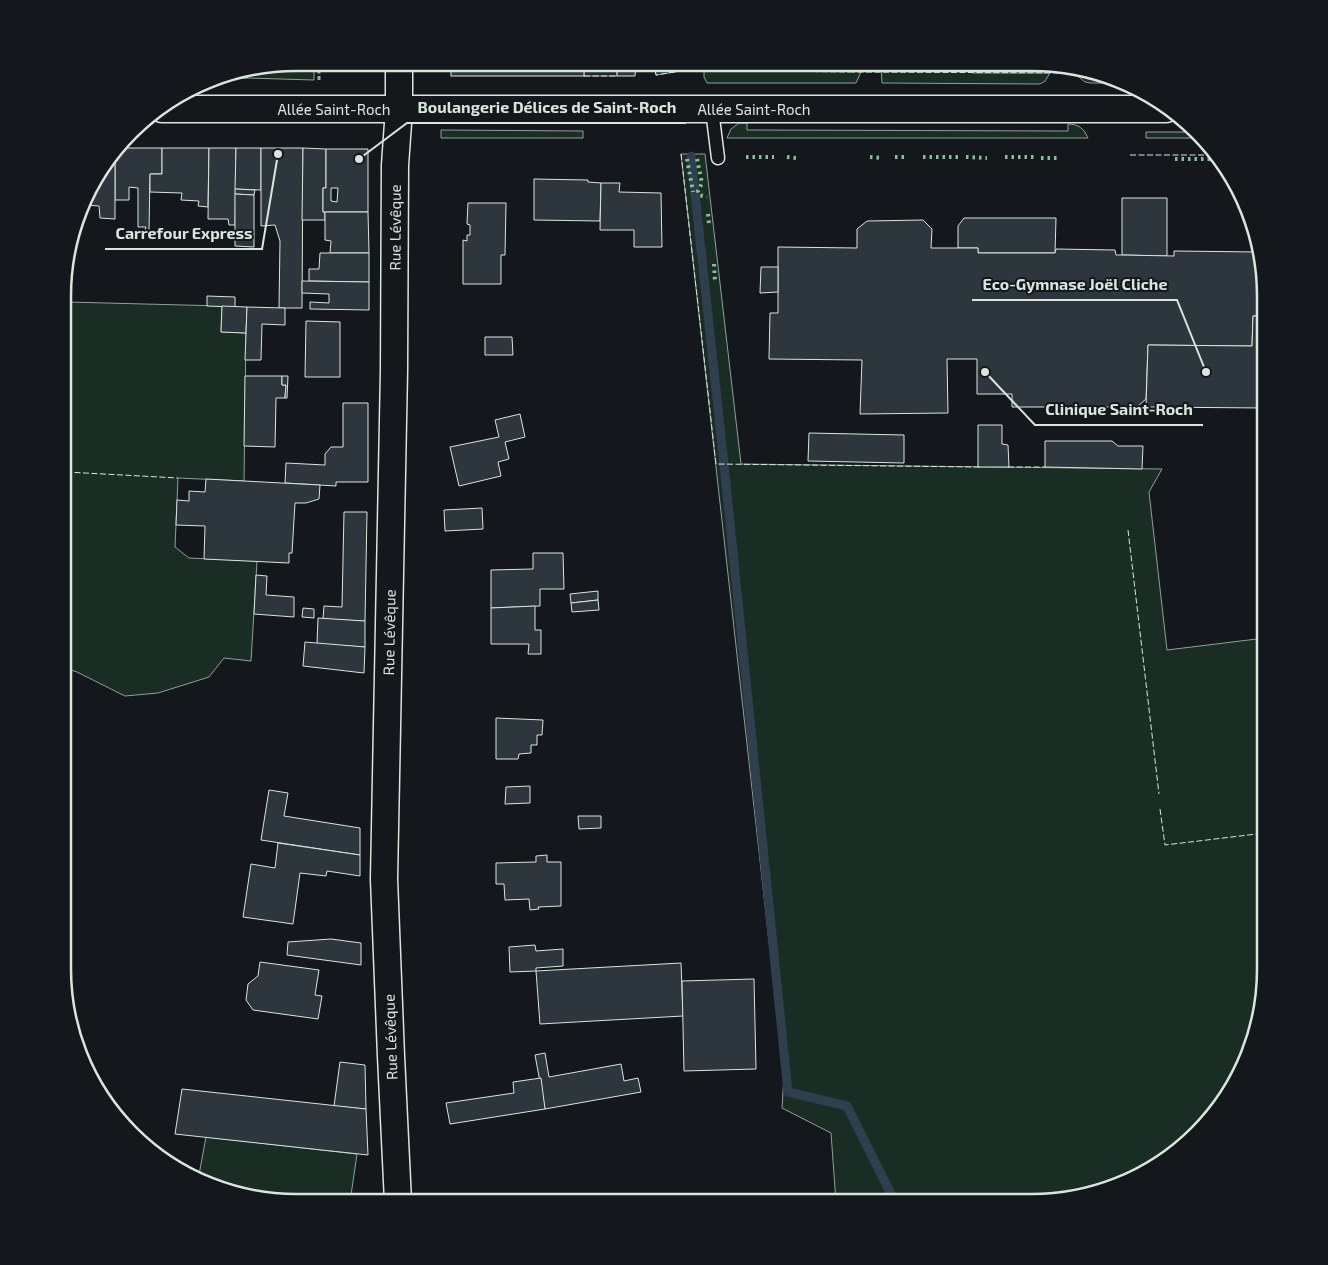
<svg xmlns="http://www.w3.org/2000/svg" width="1328" height="1265" font-family="'Exo 2',sans-serif">
  <style>
    .green { fill: #1a2d24; stroke: #939e99 }
    .lines { fill: none; stroke-linecap: round; stroke-linejoin: round }
    .stream { stroke: #2f3f4d; stroke-width: 9 }
    .building { fill: #2c363c; stroke: #d8e6dc; fill-rule: evenodd }
    .lane-casing { stroke: #d8e6dc; stroke-width: 15 }
    .street-casing { stroke: #d8e6dc; stroke-width: 29 }
    .path { stroke: #9da8a2; stroke-width: 3; stroke-dasharray: 4 2.5; stroke-linecap: butt }
    .lane { stroke: #14181c; stroke-width: 12 }
    .street { stroke: #14181c; stroke-width: 26 }
    .hedge { stroke: #8ac095; stroke-width: 4; stroke-dasharray: 2.5 4; stroke-linecap: butt }
    .fence { stroke: #d8e6dc; stroke-width: 1; stroke-dasharray: 6 2.5; stroke-linecap: butt }
    .wall { stroke: #d8e6dc; stroke-width: 2.5 }
    .labels { text-anchor: middle; dominant-baseline: central; stroke-width: 4; stroke-linejoin: round; paint-order: stroke }
    .street-label { font-size: 15px; fill: #d8e6dc; stroke: #14181c }
    .rim { fill: none; stroke: #d8e6dc; stroke-width: 2.5 }
    .leader { fill: none; stroke: #d8e6dc; stroke-width: 2 }
    .callout-dot { fill: #d8e6dc; stroke: #14181c; stroke-width: 2 }
    .callout-label { font-size: 16px; text-anchor: middle; font-weight: bold; fill: #d8e6dc; stroke: #14181c; stroke-width: 4; stroke-linejoin: round; paint-order: stroke }
  </style>
  <rect width="100%" height="100%" fill="#14181c"/>
  <g class="green">
    <path d="M296 63H314V80L247 78 248 70Z"/>
    <rect x="584" y="63" width="33" height="13"/>
    <path d="M636 63 687 64V70L656 75 654 67H636Z"/>
    <path d="M704 64H861V72L856 83H707L704 77Z"/>
    <path d="M881 64H973V73H1050L1045 81 1040 84 882 83Z"/>
    <path d="M1075 69 1117 83H1091L1085 82 1074 73Z"/>
    <path d="M739 123H747V130L1068 131V124C1079 124 1084 129 1088 138H727L731 129Z"/>
    <path d="M441 130 583 131V138H441Z"/>
    <path d="M1146 132H1192L1200 138H1146Z"/>
    <path d="M681 154H705L741 464 1162 469 1149 492 1167 650 1265 638V984L1241 1073 1174 1154 1107 1190 1047 1202H836L831 1133 782 1108 784 1075Z"/>
    <path d="M67 302 222 306 221 332 246 333 244 481 178 478 175 547 189 558 257 561 251 661 224 658 209 677 158 693 125 696 77 672 65 668Z"/>
    <path d="M206 1137 357 1154 350 1202H281L198 1180Z"/>
  </g>
  <g class="lines">
    <g class="stream">
      <path d="M691 156 725 474 788 1092 847 1106 895 1202"/>
      <path d="M1005 1202 1106 1190"/>
    </g>
  </g>
  <g class="building">
    <rect x="451" y="63" width="133" height="13"/>
    <path d="M617 63H636L635 76H617Z"/>
    <path d="M248 70 247 78H221V75Z"/>
    <path d="M119 148H162V174H150L149 231 145 230 146 227H138V188L129 187V200H115V154Z"/>
    <path d="M162 148H209L208 207 198 206 199 201 181 200 182 193 150 192V174H162Z"/>
    <path d="M209 148H236L235 225H229L228 219H208Z"/>
    <path d="M236 148H261V190L235 189Z"/>
    <path d="M261 148H303L302 308H279L280 241 275 225 261 226Z"/>
    <path d="M303 148 326 149V188H323V212H325V220H302Z"/>
    <path d="M326 149H368V212H323V188H326ZM331 188H338L337 202 331 201Z"/>
    <path d="M115 154V219L100 218 99 206 85 205V202L94 179Z"/>
    <path d="M534 179 588 180V182L601 183 600 221 534 220Z"/>
    <path d="M601 183H620L619 192 661 193 662 247H634V230H600Z"/>
    <path d="M235 189 255 190 254 195 235 194Z"/>
    <path d="M235 194 254 195V247L235 246Z"/>
    <path d="M1122 198H1167V256L1122 255Z"/>
    <path d="M468 203H506L505 255H501V284H463V240L467 241V235H470V225L467 224Z"/>
    <path d="M325 212H368L369 253H330L331 241 325 240Z"/>
    <path d="M964 218H1056L1055 253H978V248H958V226Z"/>
    <path d="M923 220 932 229 931 248H978V253H1055L1056 249 1115 250 1116 255H1122L1174 256V251L1259 252 1265 281V316H1253L1252 346 1148 345 1146 399 1137 407H1012V394H977V359H947L948 413 860 414 862 360 769 359 770 313H778V247L857 248V229L867 221Z"/>
    <path d="M320 253H369V282L309 281V269H319Z"/>
    <path d="M761 267H778V292L760 293Z"/>
    <path d="M302 281 369 282V310L310 309V302L329 303V294L302 293Z"/>
    <path d="M207 296 235 297V307L207 306Z"/>
    <path d="M222 306 247 307 246 333 221 332Z"/>
    <path d="M247 307 285 308V325L262 324 261 360H245Z"/>
    <path d="M1253 316H1265V408L1146 407 1148 345 1252 346Z"/>
    <path d="M306 321 340 322V377H305Z"/>
    <path d="M485 337H512L513 355H485Z"/>
    <path d="M245 376H282V385H286L285 398H276L275 447 244 446Z"/>
    <path d="M282 376H288L287 398H285L286 385H282Z"/>
    <path d="M343 403H368V482H336V486L285 483 286 463 325 465V454L331 447H343Z"/>
    <path d="M520 414 525 437 505 442 509 459 498 462 501 476 459 486 450 447 499 437 495 420Z"/>
    <path d="M978 425H1002V444L1008 445 1009 467H978Z"/>
    <path d="M809 433 904 435V463L808 461Z"/>
    <path d="M1045 441H1112L1118 446H1143L1142 469 1045 467Z"/>
    <path d="M206 479 320 485 319 499 306 503H295L292 553H289V563L204 559 205 526 176 525 177 500 189 501V491L205 492Z"/>
    <path d="M482 508 483 529 445 531 444 510Z"/>
    <path d="M344 512H367L365 621 323 619 324 606 342 607Z"/>
    <path d="M533 553H563L564 589H540V606L491 608V570L533 569Z"/>
    <path d="M256 575 267 576 266 595 294 597V617L254 614Z"/>
    <path d="M598 591V600L571 603 570 594Z"/>
    <path d="M598 600 599 610 572 612 571 603Z"/>
    <path d="M535 606V630H541V654H528L529 644H491V608Z"/>
    <path d="M303 608 314 609V618L302 617Z"/>
    <path d="M318 618 365 621V647L317 644Z"/>
    <path d="M305 642 365 647 364 673 303 666Z"/>
    <path d="M496 718 543 720 542 735H537V745H531V753L519 754 518 759H496Z"/>
    <path d="M530 786V803L505 804 506 787Z"/>
    <path d="M269 790 288 793 284 816 360 828V855L261 840Z"/>
    <path d="M578 816H601V828L579 829Z"/>
    <path d="M278 843 360 855V876L327 871 326 876 300 873 293 924 243 917 251 864 275 868Z"/>
    <path d="M547 855V862H561V906L538 907 539 909 530 910 529 899 505 900 504 884H496V863L536 862V856Z"/>
    <path d="M331 939 361 943V965L287 955 288 942Z"/>
    <path d="M535 945 536 951 563 949V966L536 968V971L510 972 509 947Z"/>
    <path d="M260 962 319 970 315 995 322 996 318 1019 253 1010 246 1000 248 984 258 976Z"/>
    <path d="M681 963 683 1016 540 1024 536 971Z"/>
    <path d="M754 979 756 1069 684 1071 682 981Z"/>
    <path d="M545 1053 549 1077 621 1064 624 1081 638 1078 641 1092 545 1109 535 1055Z"/>
    <path d="M340 1062 365 1065 366 1109 334 1106Z"/>
    <path d="M541 1078 545 1109 450 1124 446 1103 514 1093 513 1082Z"/>
    <path d="M182 1089 366 1109 368 1155 175 1134Z"/>
  </g>
  <g class="lines">
    <defs>
      <path id="lane" d="M712 110 718 158"/>
      <g id="street">
        <path id="s1" d="M162 109H1166"/>
        <path id="s2" d="M398 1202 391 1056 384 879 394 370 395 165 399 109V63"/>
      </g>
    </defs>
    <use href="#lane" class="lane-casing"/>
    <use href="#street" class="street-casing"/>
    <path class="path" d="M319 63V81"/>
    <use href="#lane" class="lane"/>
    <use href="#street" class="street"/>
    <g class="hedge">
      <path d="M710 64H792"/>
      <path d="M884 69 969 70"/>
      <path d="M746 157H774"/>
      <path d="M787 157 797 158"/>
      <path d="M870 157 882 158"/>
      <path d="M895 157H907"/>
      <path d="M923 157H962"/>
      <path d="M966 157 987 158"/>
      <path d="M1005 157H1037"/>
      <path d="M1041 158H1060"/>
      <path d="M687 159 693 192"/>
      <path d="M697 159 702 183 698 191 699 195 707 197"/>
      <path d="M1175 159H1220"/>
      <path d="M708 214 709 224"/>
      <path d="M714 264 715 282"/>
    </g>
    <g class="fence">
      <path d="M654 63 656 75 687 70 849 72V64"/>
      <path d="M849 72 1088 73"/>
      <path d="M584 76H617"/>
      <path d="M681 154 716 464 980 467"/>
      <path d="M1130 155H1218"/>
      <path d="M1008 467H1045"/>
      <path d="M66 472 178 478"/>
      <path d="M1128 530 1159 794"/>
      <path d="M1160 809 1165 845 1265 833"/>
    </g>
    <path class="wall" d="M636 67H654"/>
  </g>
  <g class="labels">
    <g class="street-label">
      <text stroke="none"><textPath href="#s1" startOffset="172">Allée Saint-Roch</textPath></text>
      <text stroke="none"><textPath href="#s1" startOffset="592">Allée Saint-Roch</textPath></text>
      <text stroke="none"><textPath href="#s2" startOffset="975">Rue Lévêque</textPath></text>
      <text stroke="none"><textPath href="#s2" startOffset="570">Rue Lévêque</textPath></text>
      <text transform="translate(390 1037) rotate(-92)">Rue Lévêque</text>
    </g>
  </g>
  <path d="M0 0H1328V1265H0ZM296 71H1032A225 225 0 0 1 1257 296V969A225 225 0 0 1 1032 1194H296A225 225 0 0 1 71 969V296A225 225 0 0 1 296 71Z" fill="#14181c" fill-rule="evenodd"/>
  <path class="rim" d="M296 71H1032A225 225 0 0 1 1257 296V969A225 225 0 0 1 1032 1194H296A225 225 0 0 1 71 969V296A225 225 0 0 1 296 71Z"/>
  <path class="leader" d="M359 159L407 123H686M278 154L262 249H105M1206 372L1177 300H972M985 372L1035 425H1203"/>
  <g class="callout-dot">
    <circle cx="359" cy="159" r="5"/>
    <circle cx="278" cy="154" r="5"/>
    <circle cx="1206" cy="372" r="5"/>
    <circle cx="985" cy="372" r="5"/>
  </g>
  <g class="callout-label">
    <text x="547" y="113">Boulangerie Délices de Saint-Roch</text>
    <text x="184" y="239">Carrefour Express</text>
    <text x="1075" y="290">Eco-Gymnase Joël Cliche</text>
    <text x="1119" y="415">Clinique Saint-Roch</text>
  </g>
</svg>
